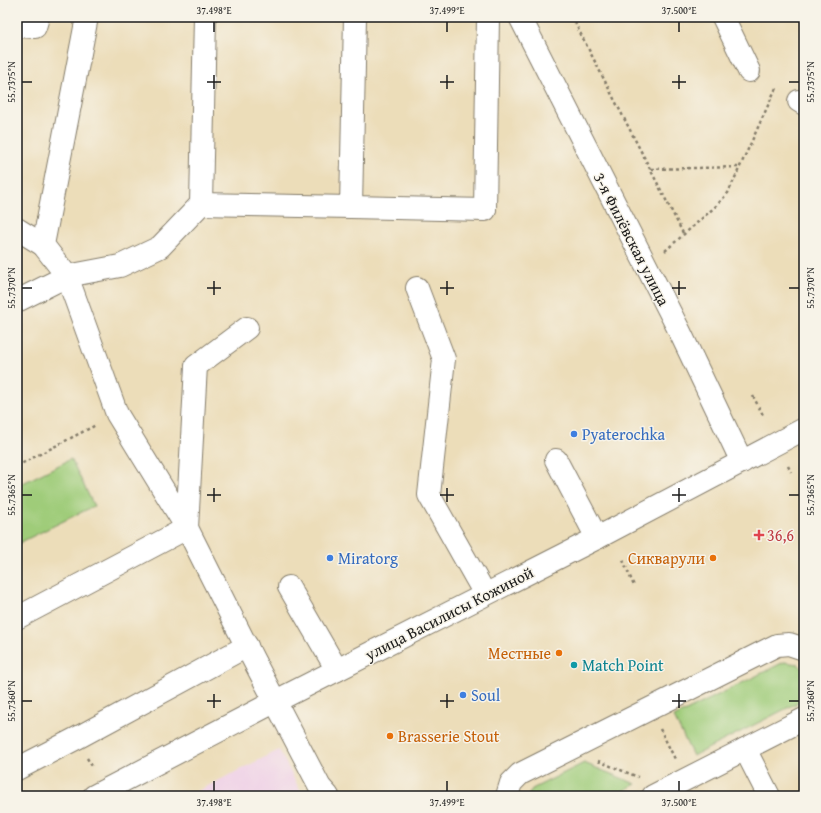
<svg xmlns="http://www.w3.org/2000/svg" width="821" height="813" font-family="'Gentium Book Plus',serif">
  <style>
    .built { fill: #efd0e7 }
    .green { fill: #9fcc79; stroke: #5e744a }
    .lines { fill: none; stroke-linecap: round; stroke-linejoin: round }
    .minor-casing { stroke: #847c6a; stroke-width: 24 }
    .path { stroke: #847c6a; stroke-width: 2.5; stroke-dasharray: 3 3; stroke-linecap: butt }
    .minor { stroke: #fff; stroke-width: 22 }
    .ticks { fill: none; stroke: #1c1c1c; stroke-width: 1.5 }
    .shop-dot { fill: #3f7fe0; stroke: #f7f3e8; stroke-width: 1.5 }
    .health-dot { fill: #e0444e; stroke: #f7f3e8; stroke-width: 1.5 }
    .food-dot { fill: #e8710a; stroke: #f7f3e8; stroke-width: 1.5 }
    .culture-dot { fill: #0f9aa8; stroke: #f7f3e8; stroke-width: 1.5 }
    .labels { text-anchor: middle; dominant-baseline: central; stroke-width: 3; stroke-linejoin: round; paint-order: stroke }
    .street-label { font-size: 16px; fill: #1c1c1c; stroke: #f7f3e8 }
    .shop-label { font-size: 16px; fill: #366cbe; stroke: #f7f3e8; text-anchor: start }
    .health-label { font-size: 16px; fill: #be3a42; stroke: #f7f3e8; text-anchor: start }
    .food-label { font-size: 16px; fill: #c56008; stroke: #f7f3e8; text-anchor: end }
    .culture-label { font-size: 16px; fill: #0d838f; stroke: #f7f3e8; text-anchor: start }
    .neatline { fill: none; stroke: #1c1c1c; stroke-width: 1.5 }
    .ticks-label { font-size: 10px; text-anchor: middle; fill: #1c1c1c }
  </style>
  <rect width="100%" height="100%" fill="#f7f3e8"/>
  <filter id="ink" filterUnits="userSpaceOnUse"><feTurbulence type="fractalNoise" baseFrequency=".025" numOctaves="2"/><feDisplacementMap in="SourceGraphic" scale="8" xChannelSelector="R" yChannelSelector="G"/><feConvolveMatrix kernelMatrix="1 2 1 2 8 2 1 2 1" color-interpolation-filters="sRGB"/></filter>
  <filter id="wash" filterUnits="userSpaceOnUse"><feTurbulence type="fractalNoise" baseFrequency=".012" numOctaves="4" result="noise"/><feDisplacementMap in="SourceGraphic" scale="16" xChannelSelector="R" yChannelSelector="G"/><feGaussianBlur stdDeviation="0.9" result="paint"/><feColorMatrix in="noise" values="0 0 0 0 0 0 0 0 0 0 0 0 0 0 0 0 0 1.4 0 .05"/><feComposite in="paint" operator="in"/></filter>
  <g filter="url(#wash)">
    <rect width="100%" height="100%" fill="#ecddb9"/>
    <path class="built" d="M279 750 303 796H188Z"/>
    <g class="green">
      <path d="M71 459 94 506 17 544V486Z"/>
      <path d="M784 662 798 664 804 670 803 700 693 756 674 717Z"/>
      <path d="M584 763 636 784 613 796H528L532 789Z"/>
    </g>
  </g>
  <g filter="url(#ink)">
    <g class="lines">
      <defs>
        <g id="minor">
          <path d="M87 17 43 245 67 276 117 414 187 528 253 659 320 787 328 796"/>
          <path d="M520 17 680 332 742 462"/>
          <path d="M723 17 749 71"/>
          <path d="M17 26 35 27 38 17"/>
          <path d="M799 101 804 104"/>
          <path d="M201 204 351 207 355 17"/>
          <path d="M351 207 485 210 488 17"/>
          <path d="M17 229 43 245"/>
          <path d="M417 288 444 359 429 495 485 594"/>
          <path d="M17 301 67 276 120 266 160 247 201 204 205 17"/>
          <path d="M556 460 597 538"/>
          <path d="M289 587 337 670"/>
          <path d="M17 618 187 528 196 366 247 328"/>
          <path d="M745 749 769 796"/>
          <path d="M17 769 77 738 247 646"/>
          <path d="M94 796 276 701 597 538 804 429"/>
          <path d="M507 796 511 783 520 774 777 645 789 644 804 649"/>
          <path d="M653 796 804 719"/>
        </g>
      </defs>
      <use href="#minor" class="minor-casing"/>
      <g class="path">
        <path d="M572 17 684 235"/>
        <path d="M651 169 740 167"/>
        <path d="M665 251 716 206 728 193 776 88"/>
        <path d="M753 396 764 417"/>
        <path d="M17 466 96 425"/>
        <path d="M788 466 791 472"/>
        <path d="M623 560 634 586"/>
        <path d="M660 729 675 759"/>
        <path d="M87 758 92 766"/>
        <path d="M598 761 638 777"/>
      </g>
      <use href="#minor" class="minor"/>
    </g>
  </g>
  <path class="ticks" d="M214 22V32M447 22V32M679 22V32M214 75V89M447 75V89M679 75V89M22 82H32M207 82H221M440 82H454M672 82H686M789 82H799M214 281V295M447 281V295M679 281V295M22 288H32M207 288H221M440 288H454M672 288H686M789 288H799M214 488V502M447 488V502M679 488V502M22 495H32M207 495H221M440 495H454M672 495H686M789 495H799M214 694V708M447 694V708M679 694V708M22 701H32M207 701H221M440 701H454M672 701H686M789 701H799M214 781V791M447 781V791M679 781V791"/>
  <g class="shop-dot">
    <circle cx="574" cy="434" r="4"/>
    <circle cx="330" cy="558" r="4"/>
    <circle cx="463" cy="695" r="4"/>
  </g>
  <path class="health-dot" d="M757 529h4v4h4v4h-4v4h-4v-4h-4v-4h4z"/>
  <g class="food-dot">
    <circle cx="713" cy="558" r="4"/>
    <circle cx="559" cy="653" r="4"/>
    <circle cx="390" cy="736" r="4"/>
  </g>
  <circle class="culture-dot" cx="574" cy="665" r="4"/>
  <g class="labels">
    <g class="street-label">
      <text transform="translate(632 239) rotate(63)">3-я Филёвская улица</text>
      <text transform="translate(449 613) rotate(-27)">улица Василисы Кожиной</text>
    </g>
    <g class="shop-label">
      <text x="582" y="434">Pyaterochka</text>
      <text x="338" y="558">Miratorg</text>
      <text x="471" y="695">Soul</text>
    </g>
    <g class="health-label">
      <text x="767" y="535">36,6</text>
    </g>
    <g class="food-label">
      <text x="705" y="558">Сикварули</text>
      <text x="551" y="653">Местные</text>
      <text x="398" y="736" text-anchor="start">Brasserie Stout</text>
    </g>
    <g class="culture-label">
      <text x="582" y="665">Match Point</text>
    </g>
  </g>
  <rect width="821" height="813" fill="none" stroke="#f7f3e8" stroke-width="44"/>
  <rect x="22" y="22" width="777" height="769" class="neatline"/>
  <g class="ticks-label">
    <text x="214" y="14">37.498°E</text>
    <text x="447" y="14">37.499°E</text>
    <text x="679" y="14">37.500°E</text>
    <text transform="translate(11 82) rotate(-90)" y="4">55.7375°N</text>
    <text transform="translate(810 82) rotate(-90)" y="4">55.7375°N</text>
    <text transform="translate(11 288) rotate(-90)" y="4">55.7370°N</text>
    <text transform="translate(810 288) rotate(-90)" y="4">55.7370°N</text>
    <text transform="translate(11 495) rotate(-90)" y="4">55.7365°N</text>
    <text transform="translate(810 495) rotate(-90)" y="4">55.7365°N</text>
    <text transform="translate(11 701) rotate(-90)" y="4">55.7360°N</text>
    <text transform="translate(810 701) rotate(-90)" y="4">55.7360°N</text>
    <text x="214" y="806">37.498°E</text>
    <text x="447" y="806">37.499°E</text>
    <text x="679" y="806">37.500°E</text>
  </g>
</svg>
